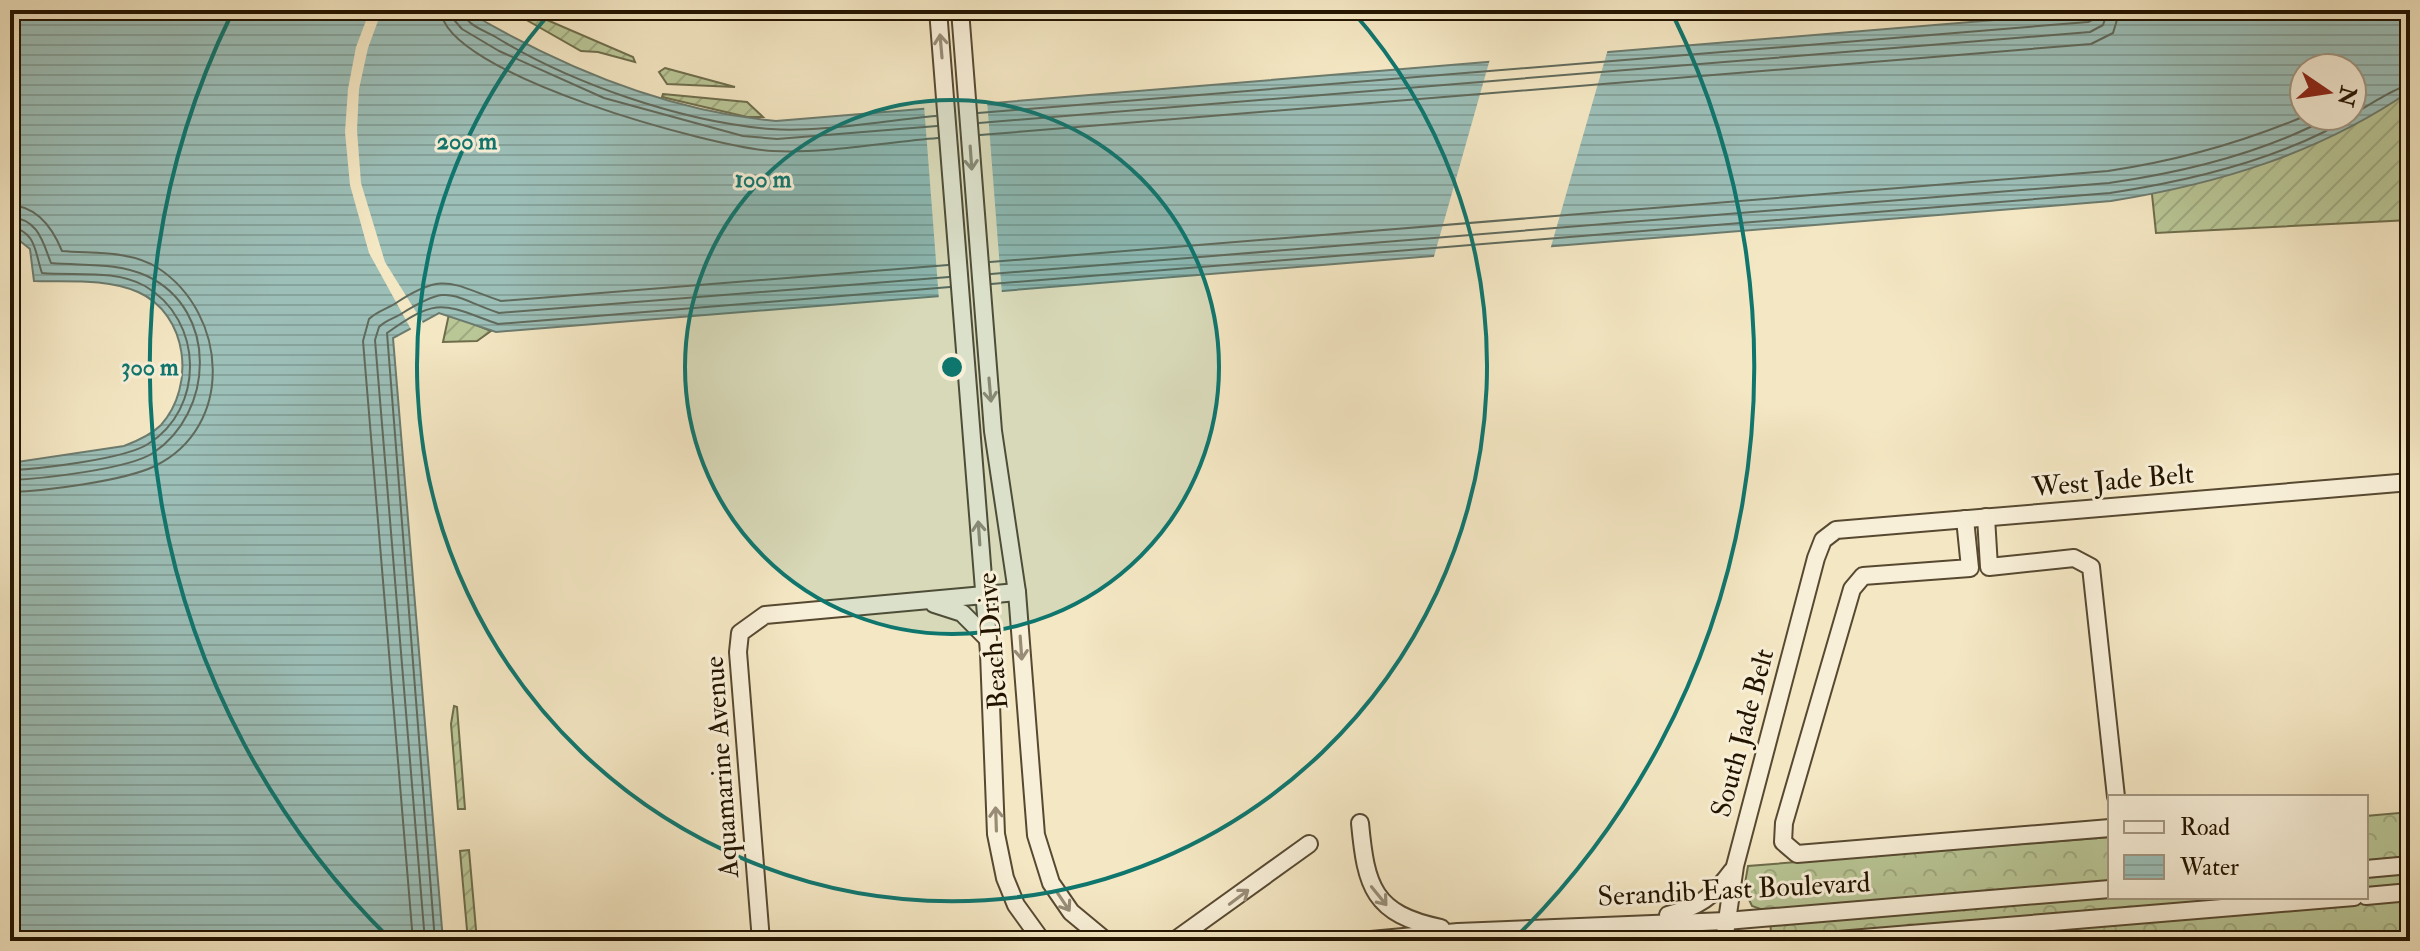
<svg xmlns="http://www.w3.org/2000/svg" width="2420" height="951" font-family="'IM FELL Double Pica',serif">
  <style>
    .forest { fill: url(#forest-crowns); stroke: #6e6d4b; stroke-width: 2 }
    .garden { fill: url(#garden-furrows); stroke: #6e6d4b; stroke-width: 2; fill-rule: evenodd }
    .water { fill: url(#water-rules); stroke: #6c7b6e; stroke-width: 2; fill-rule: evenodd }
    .pier { fill: #f4e7c3 }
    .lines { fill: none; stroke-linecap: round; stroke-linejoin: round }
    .shore { stroke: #606a5c; stroke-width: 2 }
    .minor-casing { stroke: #574931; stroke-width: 20 }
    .minor { stroke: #f8efd8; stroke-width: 16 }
    .oneway { stroke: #988c77 }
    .ring { fill: none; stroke: #0f766e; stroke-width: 4 }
    .labels { text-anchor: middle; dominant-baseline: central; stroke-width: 6; stroke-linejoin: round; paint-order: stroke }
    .street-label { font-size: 28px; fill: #231400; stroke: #f8efd8 }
    .centre { fill: #0f766e; stroke: #f8efd8; stroke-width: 4 }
    .ring-label { font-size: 24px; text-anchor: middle; font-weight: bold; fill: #0f766e; stroke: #f8efd8; stroke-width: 6; stroke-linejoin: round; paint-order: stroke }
  </style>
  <defs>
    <pattern id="forest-crowns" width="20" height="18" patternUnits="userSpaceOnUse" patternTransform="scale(2)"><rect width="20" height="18" fill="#b9c696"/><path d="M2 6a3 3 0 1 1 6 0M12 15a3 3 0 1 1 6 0" fill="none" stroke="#9fa980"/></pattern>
    <pattern id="garden-furrows" width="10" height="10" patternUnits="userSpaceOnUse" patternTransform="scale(2)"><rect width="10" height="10" fill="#b9c696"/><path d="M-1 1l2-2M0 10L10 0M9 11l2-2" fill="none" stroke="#9fa980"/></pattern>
    <pattern id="water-rules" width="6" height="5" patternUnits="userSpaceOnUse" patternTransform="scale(2)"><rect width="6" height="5" fill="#9cbfb8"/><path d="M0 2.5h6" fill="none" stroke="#86a39c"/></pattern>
  </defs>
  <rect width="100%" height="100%" fill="#f4e7c3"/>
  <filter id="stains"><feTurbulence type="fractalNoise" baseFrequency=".0025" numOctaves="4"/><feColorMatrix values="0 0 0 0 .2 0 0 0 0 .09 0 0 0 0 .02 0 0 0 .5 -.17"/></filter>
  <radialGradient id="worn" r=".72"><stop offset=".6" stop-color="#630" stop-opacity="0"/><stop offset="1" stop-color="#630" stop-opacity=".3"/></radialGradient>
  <path class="forest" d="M2410 812V941H1772L1769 912 1752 906 1744 889 1748 866 2110 837V897H2366V816Z"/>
  <g class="garden">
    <path d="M509 10H524L633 57 635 62 598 52 581 51Z"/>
    <path d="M2133 10H2410V220L2156 233ZM2304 68H2352V116H2304Z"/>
    <path d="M665 68 735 87 667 84 659 72Z"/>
    <path d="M663 94 747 102 763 117H747L662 97Z"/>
    <path d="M449 314 491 331 477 341 443 342Z"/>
    <path d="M454 706 457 707 465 809H458L451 724Z"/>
    <path d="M469 850 477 941H468L460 851Z"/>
  </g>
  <path class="water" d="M10 10H465C559 66 666 111 776 121L2115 10H2410V91C2320 153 2218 184 2111 201L496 332 439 313 393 338 443 941H10V463L124 446C137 441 151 435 161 425 196 386 188 314 138 292 106 278 68 282 34 281L30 249 10 233ZM2304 68H2352V116H2304Z"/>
  <g class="pier">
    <path d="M370 10H382L368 48 359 89 357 130 361 183 385 262 423 323 412 331 369 253 350 185 345 132 348 89 356 47Z"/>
    <path d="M1608 49 1550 250 1433 260 1490 59Z"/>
    <path d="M987 100 1002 295 939 300 924 105Z"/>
  </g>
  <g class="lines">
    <g class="shore">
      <path d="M441 10C443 74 715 148 773 151 825 154 886 142 938 138"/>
      <path d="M453 10 455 21 462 29 499 51 604 98 743 136 777 139 937 126"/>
      <path d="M463 10C464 24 483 30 494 36 570 83 682 122 771 129 818 133 888 120 936 116"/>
      <path d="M978 113 2088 22 2096 18 2098 10"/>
      <path d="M979 123 2090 32 2103 25 2108 10"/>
      <path d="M980 135 2091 44 2113 33 2120 10"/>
      <path d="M10 205C37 206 53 229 62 251 93 254 130 250 158 268 228 314 235 427 155 466 124 481 45 491 10 492"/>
      <path d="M10 217C39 219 43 243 51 263 84 266 117 262 147 276 219 310 214 413 153 453 129 469 41 479 10 480"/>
      <path d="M10 227C37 231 35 254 42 273 75 276 115 269 145 286 204 320 205 409 148 444 125 459 40 469 10 470"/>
      <path d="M990 262 2108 171C2176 161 2241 143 2305 116"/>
      <path d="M991 274 2109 183C2186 172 2264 153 2332 116"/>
      <path d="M991 284 2110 193C2183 182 2257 165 2324 132 2343 122 2393 87 2410 85"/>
      <path d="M413 941 363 341 369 319C377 311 387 309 396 303 444 271 451 284 501 301L948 265"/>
      <path d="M425 941 375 340 379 327C386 320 393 319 401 314 451 283 447 295 499 313L949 277"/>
      <path d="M435 941 387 333C439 296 442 304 498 324L950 287"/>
    </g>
    <defs>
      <g id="minor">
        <path d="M938 10 989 653 996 834 1005 878 1016 905 1042 941"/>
        <path d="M960 10 993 431 1017 592 1036 835 1051 883 1071 912 1106 941"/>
        <path d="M1986 517 1989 567 2074 558 2091 567 2116 797"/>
        <path d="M1965 519 1970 568 1863 576 1852 589 1784 823 1783 842 1797 854 2110 828"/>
        <path d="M934 604 962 613 988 639"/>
        <path d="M1360 823C1366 887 1373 914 1441 928"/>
        <path d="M2366 869 2410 865"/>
        <path d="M2366 896 2410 892"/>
        <path d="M1668 915C1698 907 1713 897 1732 871"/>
        <path d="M761 941 738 652 740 633 765 615 1017 592"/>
        <path d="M1174 941 1309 844"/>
        <path d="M1360 941 1458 932 1726 921 2110 889"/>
        <path d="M1724 941 1735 866 1816 558 1823 540 1836 530 2410 482"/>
        <path d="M1826 941 2354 897"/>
      </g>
    </defs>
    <use href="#minor" class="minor-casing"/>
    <use href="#minor" class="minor"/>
  </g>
  <defs><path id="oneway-shaft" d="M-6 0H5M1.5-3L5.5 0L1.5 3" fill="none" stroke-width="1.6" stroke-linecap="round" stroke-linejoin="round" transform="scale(2)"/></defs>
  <g class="oneway">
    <use href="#oneway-shaft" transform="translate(941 46) rotate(-95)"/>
    <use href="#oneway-shaft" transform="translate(971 158) rotate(86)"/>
    <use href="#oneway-shaft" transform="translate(990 390) rotate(85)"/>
    <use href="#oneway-shaft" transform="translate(979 533) rotate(-94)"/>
    <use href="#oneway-shaft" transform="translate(1021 648) rotate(86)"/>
    <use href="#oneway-shaft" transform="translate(996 819) rotate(-92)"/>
    <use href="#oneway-shaft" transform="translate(1379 896) rotate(51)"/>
    <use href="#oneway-shaft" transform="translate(1239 897) rotate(-37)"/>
    <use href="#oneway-shaft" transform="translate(1063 901) rotate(56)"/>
  </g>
  <circle cx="952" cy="367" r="267" fill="#0f766e" fill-opacity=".12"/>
  <g class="ring">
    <circle cx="952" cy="367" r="267"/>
    <path d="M1353 12A535 535 0 1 1 551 12"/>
    <path d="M390 939A802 802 0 0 1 231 15M1673 15A802 802 0 0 1 1514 939"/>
  </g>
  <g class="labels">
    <g class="street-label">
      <text transform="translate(2113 481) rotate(-5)">West Jade Belt</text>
      <text transform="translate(993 641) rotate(-95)">Beach Drive</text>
      <text transform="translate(1743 733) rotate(-75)">South Jade Belt</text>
      <text transform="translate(722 767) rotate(-94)">Aquamarine Avenue</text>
      <text transform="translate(1734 890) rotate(-3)">Serandib East Boulevard</text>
    </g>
  </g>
  <circle cx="952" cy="367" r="12" class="centre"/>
  <g class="ring-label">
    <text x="467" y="149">200 m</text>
    <text x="763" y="187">100 m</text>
    <text x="150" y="375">300 m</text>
  </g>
  <rect width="2420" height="951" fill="none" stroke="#f4e7c3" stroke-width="40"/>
  <rect x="12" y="12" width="2396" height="927" fill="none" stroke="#231400" stroke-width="4"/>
  <rect x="20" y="20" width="2380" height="911" fill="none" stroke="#231400" stroke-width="2"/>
  <rect x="2108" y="795" width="260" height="104" fill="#f8efd8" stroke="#a39782" stroke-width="2"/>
  <rect x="2124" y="821" width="40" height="12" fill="#f8efd8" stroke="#a39782" stroke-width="2"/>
  <text x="2180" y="835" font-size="24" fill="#231400">Road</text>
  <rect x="2124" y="855" width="40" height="24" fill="url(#water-rules)" stroke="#a39782" stroke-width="2"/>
  <text x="2180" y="875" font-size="24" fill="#231400">Water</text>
  <g transform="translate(2328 92) rotate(103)"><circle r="38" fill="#f8efd8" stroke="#a39782" stroke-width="2"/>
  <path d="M0-6L14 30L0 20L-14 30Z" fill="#8f2418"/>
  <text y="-12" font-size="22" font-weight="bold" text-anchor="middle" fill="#231400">N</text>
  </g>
  <rect width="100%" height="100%" filter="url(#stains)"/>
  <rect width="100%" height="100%" fill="url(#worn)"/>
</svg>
